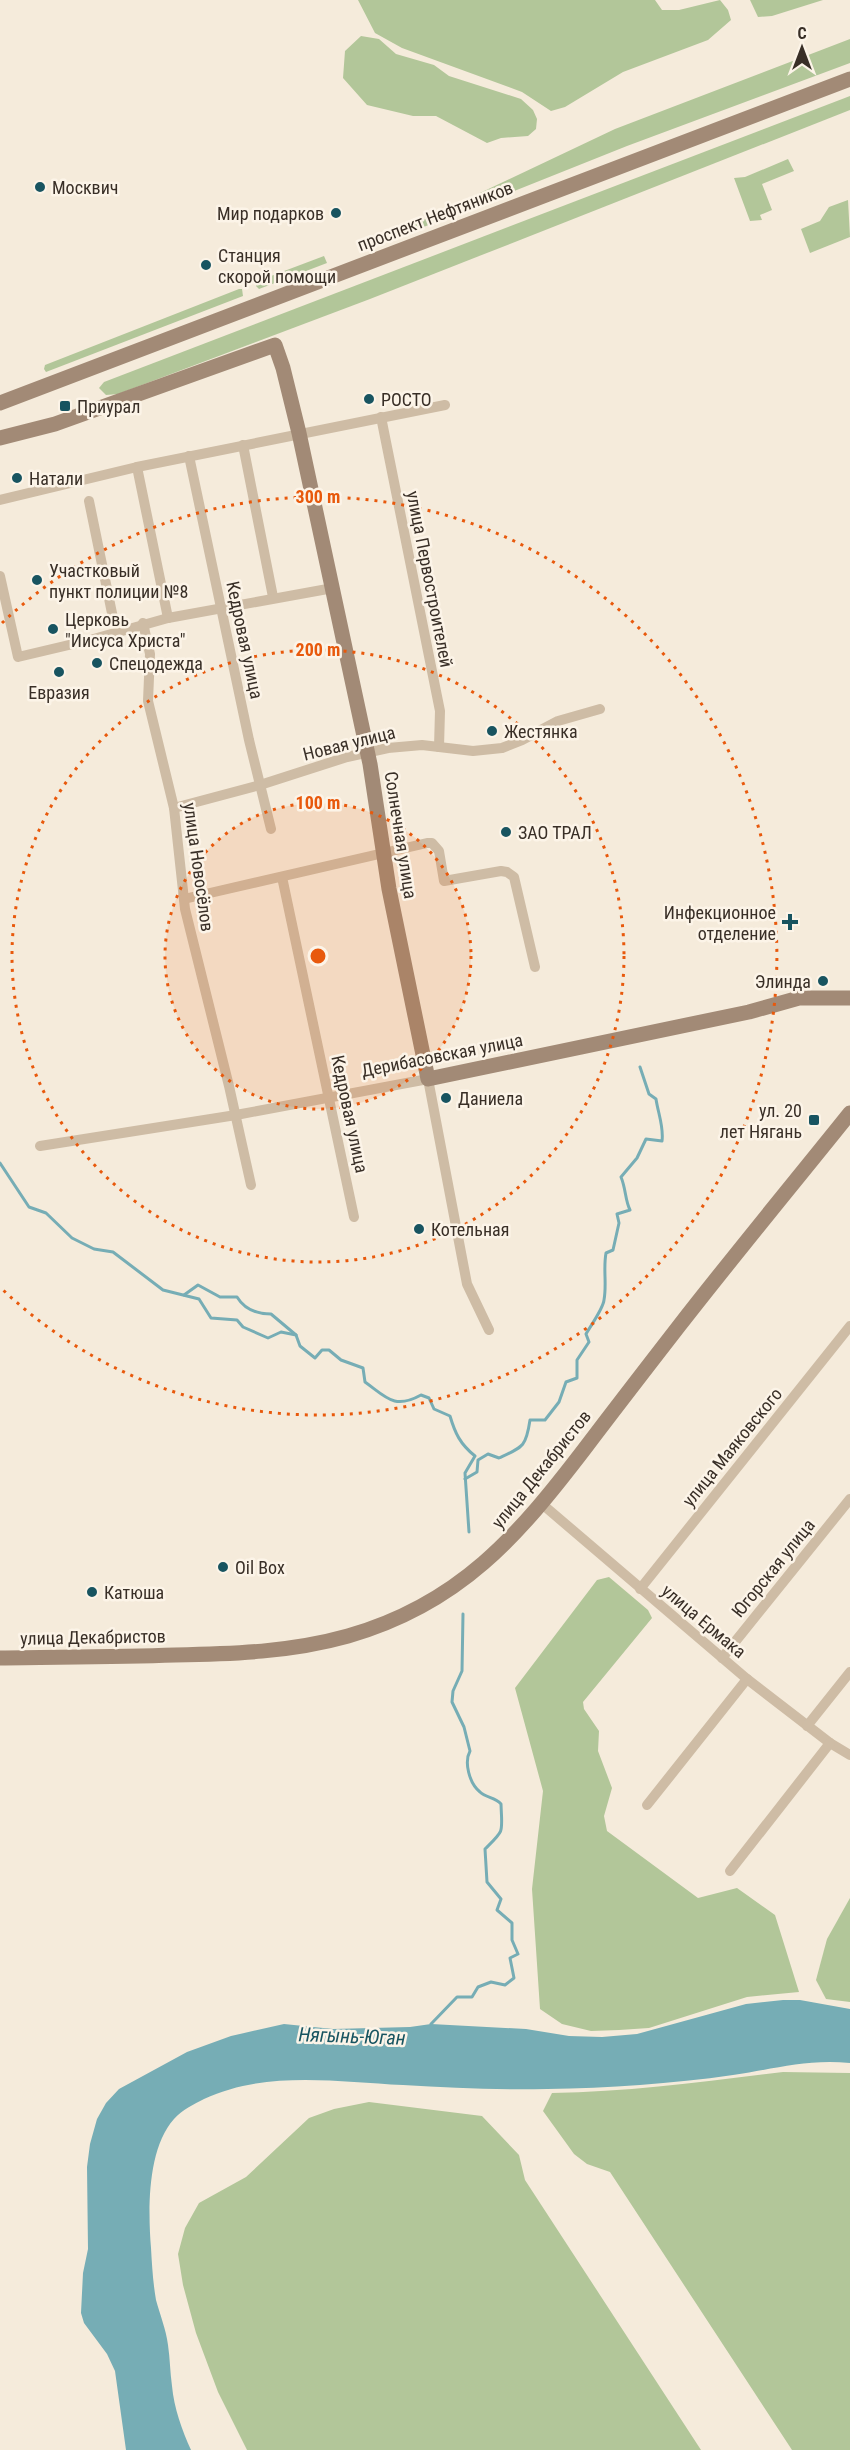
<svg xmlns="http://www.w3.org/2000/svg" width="850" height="2450" font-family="'Roboto Condensed',sans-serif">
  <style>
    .green { fill: #b2c699 }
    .water { fill: #76adb5 }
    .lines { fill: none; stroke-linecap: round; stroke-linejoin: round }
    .stream { stroke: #76adb5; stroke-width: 3 }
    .street { stroke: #cebca5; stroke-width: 10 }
    .secondary { stroke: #a28a76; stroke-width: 15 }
    .ring { fill: none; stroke: #e8590c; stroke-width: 3; stroke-dasharray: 3 6 }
    .poi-dot { fill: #185460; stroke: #fcf4e8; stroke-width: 2 }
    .labels { text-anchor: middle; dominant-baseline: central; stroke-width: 5; stroke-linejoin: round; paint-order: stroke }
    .poi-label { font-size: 18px; fill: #392f27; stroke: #fcf4e8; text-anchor: start }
    .street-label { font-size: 18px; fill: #392f27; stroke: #fcf4e8 }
    .water-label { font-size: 20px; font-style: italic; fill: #185460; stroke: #fcf4e8 }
    .centre { fill: #e8590c; stroke: #fcf4e8; stroke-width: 3 }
    .ring-label { font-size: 18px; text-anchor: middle; font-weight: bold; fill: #e8590c; stroke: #fcf4e8; stroke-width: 5; stroke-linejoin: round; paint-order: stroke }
  </style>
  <rect width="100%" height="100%" fill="#f5ebdb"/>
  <g class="green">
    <path d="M358 0H655L662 10H679L720 0 728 10 731 20 708 40 623 72 565 107 551 111 522 92 402 48 375 33Z"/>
    <path d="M750 0H823L772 16 758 17Z"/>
    <path d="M361 36 379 39 396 54 434 65 449 76 521 99 533 110 537 119 536 129 528 136 501 138 487 143 436 116H413L367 105 343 78 345 51Z"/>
    <path d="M850 39V63L627 146 386 242 383 239 615 129Z"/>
    <path d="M850 96V110L370 299 118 394 106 395 99 388 104 382Z"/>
    <path d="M788 159 794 171 762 184 772 210 760 215 762 220 750 221 734 178 745 177Z"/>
    <path d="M848 200 850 237 810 253 801 229 820 221 829 207Z"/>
    <path d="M324 256 327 263 259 289 256 286 257 282 263 279Z"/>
    <path d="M239 289H242L243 296 46 372 44 369 45 365Z"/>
    <path d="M609 1577 648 1610 652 1618 583 1702 584 1709 599 1731 598 1751 612 1788 604 1816 607 1831 698 1898 737 1888 775 1915 799 1992 747 1997 649 2028 619 2030 591 2031 562 2024 540 2009 532 1889 543 1791 515 1688 597 1580Z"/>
    <path d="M850 1898V2002L826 1999 816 1980 827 1939Z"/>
    <path d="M783 2072 850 2073V2450H792L610 2172 587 2164 574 2154 543 2111 552 2093C630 2092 706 2081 783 2072Z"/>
    <path d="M369 2102 482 2116 519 2155 525 2180 701 2450H247L218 2392 196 2333 183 2285 178 2254 185 2228 199 2203 246 2177 309 2118 334 2109Z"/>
  </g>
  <path class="water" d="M783 2000H800L850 2009V2063C805 2059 776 2069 733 2075 671 2084 609 2088 547 2089 499 2090 451 2088 403 2085 336 2082 267 2070 204 2099 194 2104 182 2110 174 2119 147 2149 148 2211 151 2248 152 2265 153 2283 156 2300 160 2315 166 2329 168 2345 170 2358 170 2372 172 2386 174 2408 182 2430 191 2450H126L115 2371 107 2354 84 2323 81 2313 83 2273 88 2249 87 2167 90 2144 97 2119 106 2103 119 2089 187 2052 231 2036 284 2024 333 2029 410 2027 431 2024 526 2029 569 2036 602 2037 637 2034 746 2004Z"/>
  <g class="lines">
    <g class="stream">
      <path d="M0 1163 29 1207 46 1213 72 1238 94 1249 113 1252 163 1290 199 1299 211 1318 237 1320 243 1327 268 1338 281 1332 296 1335 300 1346 315 1358 322 1350H329L341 1360 363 1368 365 1382C386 1397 394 1410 421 1395L429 1398 434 1409 450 1416C455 1433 460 1444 475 1456L465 1473 469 1532"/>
      <path d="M184 1295 198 1285 220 1297H237C245 1310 257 1314 271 1314L296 1335"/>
      <path d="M465 1479 477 1472 478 1460 488 1454 499 1458C523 1447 526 1447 530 1420H545L559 1402 566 1382 577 1378V1360L589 1342 586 1334C591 1325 603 1309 604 1300 607 1284 603 1269 606 1253L613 1250 619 1223 617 1214 630 1210C625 1200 626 1189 621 1177L637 1158 646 1139 662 1141C664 1127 658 1113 656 1099L649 1094 640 1067"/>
      <path d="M431 2024 457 1997H472L478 1987 491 1982 505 1985 514 1978 510 1958 518 1954 512 1940V1923L497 1910 501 1899 487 1882 485 1849C505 1829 502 1834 501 1804 495 1797 486 1798 480 1792 469 1783 464 1762 470 1751L464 1727 452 1702 453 1691 462 1671 463 1614"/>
    </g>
    <g class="street">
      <path d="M381 417 440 711 439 747"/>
      <path d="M243 445 273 597"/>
      <path d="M189 456 249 740 271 829"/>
      <path d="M137 467 168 618"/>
      <path d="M0 500 137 467 445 405"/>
      <path d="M89 501 113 618"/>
      <path d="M0 576 18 657 90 640 168 618 333 588"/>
      <path d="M143 623 150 654 148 701 174 808 185 909 229 1086 251 1185"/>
      <path d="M174 808 260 785 347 757 388 748 422 745 473 751 502 748 522 740 558 721 600 709"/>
      <path d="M282 877 354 1217"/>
      <path d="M184 899 427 843H432L439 851 444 881 501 871 507 872 514 877 535 967"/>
      <path d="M40 1146 236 1115 428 1079 467 1284 489 1330"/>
      <path d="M542 1504 747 1679 830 1743 850 1755"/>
      <path d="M640 1589 850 1326"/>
      <path d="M722 1658 850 1499"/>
      <path d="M807 1726 850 1672"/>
      <path d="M647 1805 747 1679"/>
      <path d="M730 1871 830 1743"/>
    </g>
    <g class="secondary">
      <path d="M0 403 850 79"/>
      <path d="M0 438 55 424 275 345 283 368 299 433 370 764 389 889 428 1079 749 1012 799 998H850"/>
      <path d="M0 1658C58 1657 116 1657 175 1655 233 1654 291 1652 348 1636 460 1604 518 1536 586 1447 617 1406 648 1366 679 1326 735 1254 793 1184 850 1113"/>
    </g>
  </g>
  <circle cx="318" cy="956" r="153" fill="#e8590c" fill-opacity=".12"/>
  <g class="ring">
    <circle cx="318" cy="956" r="153"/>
    <circle cx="318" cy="956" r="306"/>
    <path d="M2 623A459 459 0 1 1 2 1289"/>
  </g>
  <g class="poi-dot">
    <circle cx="40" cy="187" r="6"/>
    <circle cx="336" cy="213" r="6"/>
    <circle cx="206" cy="265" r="6"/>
    <circle cx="369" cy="399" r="6"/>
    <rect x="59" y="400" width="12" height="12" rx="3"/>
    <circle cx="17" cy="478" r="6"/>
    <circle cx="37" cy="580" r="6"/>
    <circle cx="53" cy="629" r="6"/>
    <circle cx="97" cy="663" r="6"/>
    <circle cx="59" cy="672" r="6"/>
    <circle cx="492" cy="731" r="6"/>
    <circle cx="506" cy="832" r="6"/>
    <path d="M787 913h6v6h6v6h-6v6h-6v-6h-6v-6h6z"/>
    <circle cx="823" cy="981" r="6"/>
    <circle cx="446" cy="1098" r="6"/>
    <rect x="808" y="1114" width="12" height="12" rx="3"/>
    <circle cx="419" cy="1229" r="6"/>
    <circle cx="223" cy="1567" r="6"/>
    <circle cx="92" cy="1592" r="6"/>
  </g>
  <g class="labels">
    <g class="poi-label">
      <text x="52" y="187">Москвич</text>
      <text x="324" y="213" text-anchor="end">Мир подарков</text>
      <text x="218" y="255">Станция<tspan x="218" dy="21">скорой помощи</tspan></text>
      <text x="381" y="399">РОСТО</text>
      <text x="77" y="406">Приурал</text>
      <text x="29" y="478">Натали</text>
      <text x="49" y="570">Участковый<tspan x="49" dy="21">пункт полиции №8</tspan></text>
      <text x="65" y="619">Церковь<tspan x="65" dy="21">"Иисуса Христа"</tspan></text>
      <text x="109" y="663">Спецодежда</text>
      <text x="59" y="692" text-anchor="middle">Евразия</text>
      <text x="504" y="731">Жестянка</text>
      <text x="518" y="832">ЗАО ТРАЛ</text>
      <text x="776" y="912" text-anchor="end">Инфекционное<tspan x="776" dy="21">отделение</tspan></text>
      <text x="811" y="981" text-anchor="end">Элинда</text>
      <text x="458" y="1098">Даниела</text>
      <text x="802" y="1110" text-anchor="end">ул. 20<tspan x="802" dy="21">лет Нягань</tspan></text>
      <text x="431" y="1229">Котельная</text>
      <text x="235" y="1567">Oil Box</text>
      <text x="104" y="1592">Катюша</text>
    </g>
    <g class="street-label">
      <text transform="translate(435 216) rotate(-21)">проспект Нефтяников</text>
      <text transform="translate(430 579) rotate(79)">улица Первостроителей</text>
      <text transform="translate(245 640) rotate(78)">Кедровая улица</text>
      <text transform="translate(349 743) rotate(-14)">Новая улица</text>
      <text transform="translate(401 835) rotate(81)">Солнечная улица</text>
      <text transform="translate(199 867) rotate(82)">улица Новосёлов</text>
      <text transform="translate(442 1055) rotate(-11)">Дерибасовская улица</text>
      <text transform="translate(350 1114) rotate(78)">Кедровая улица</text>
      <text transform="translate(732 1447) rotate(-51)">улица Маяковского</text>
      <text transform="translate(541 1469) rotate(-51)">улица Декабристов</text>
      <text transform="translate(773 1568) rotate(-51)">Югорская улица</text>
      <text transform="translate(704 1621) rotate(40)">улица Ермака</text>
      <text transform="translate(93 1637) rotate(-1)">улица Декабристов</text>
    </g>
    <g class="water-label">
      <text transform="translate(352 2036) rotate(2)">Нягынь-Юган</text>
    </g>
  </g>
  <circle cx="318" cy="956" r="9" class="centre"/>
  <g class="ring-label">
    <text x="318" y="503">300 m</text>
    <text x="318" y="656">200 m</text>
    <text x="318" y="809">100 m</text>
  </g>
  <g transform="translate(802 48)" stroke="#fcf4e8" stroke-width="4.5" paint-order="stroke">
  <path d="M0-4.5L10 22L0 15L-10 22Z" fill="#392f27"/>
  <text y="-9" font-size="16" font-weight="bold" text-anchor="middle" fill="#392f27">С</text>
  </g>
</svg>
